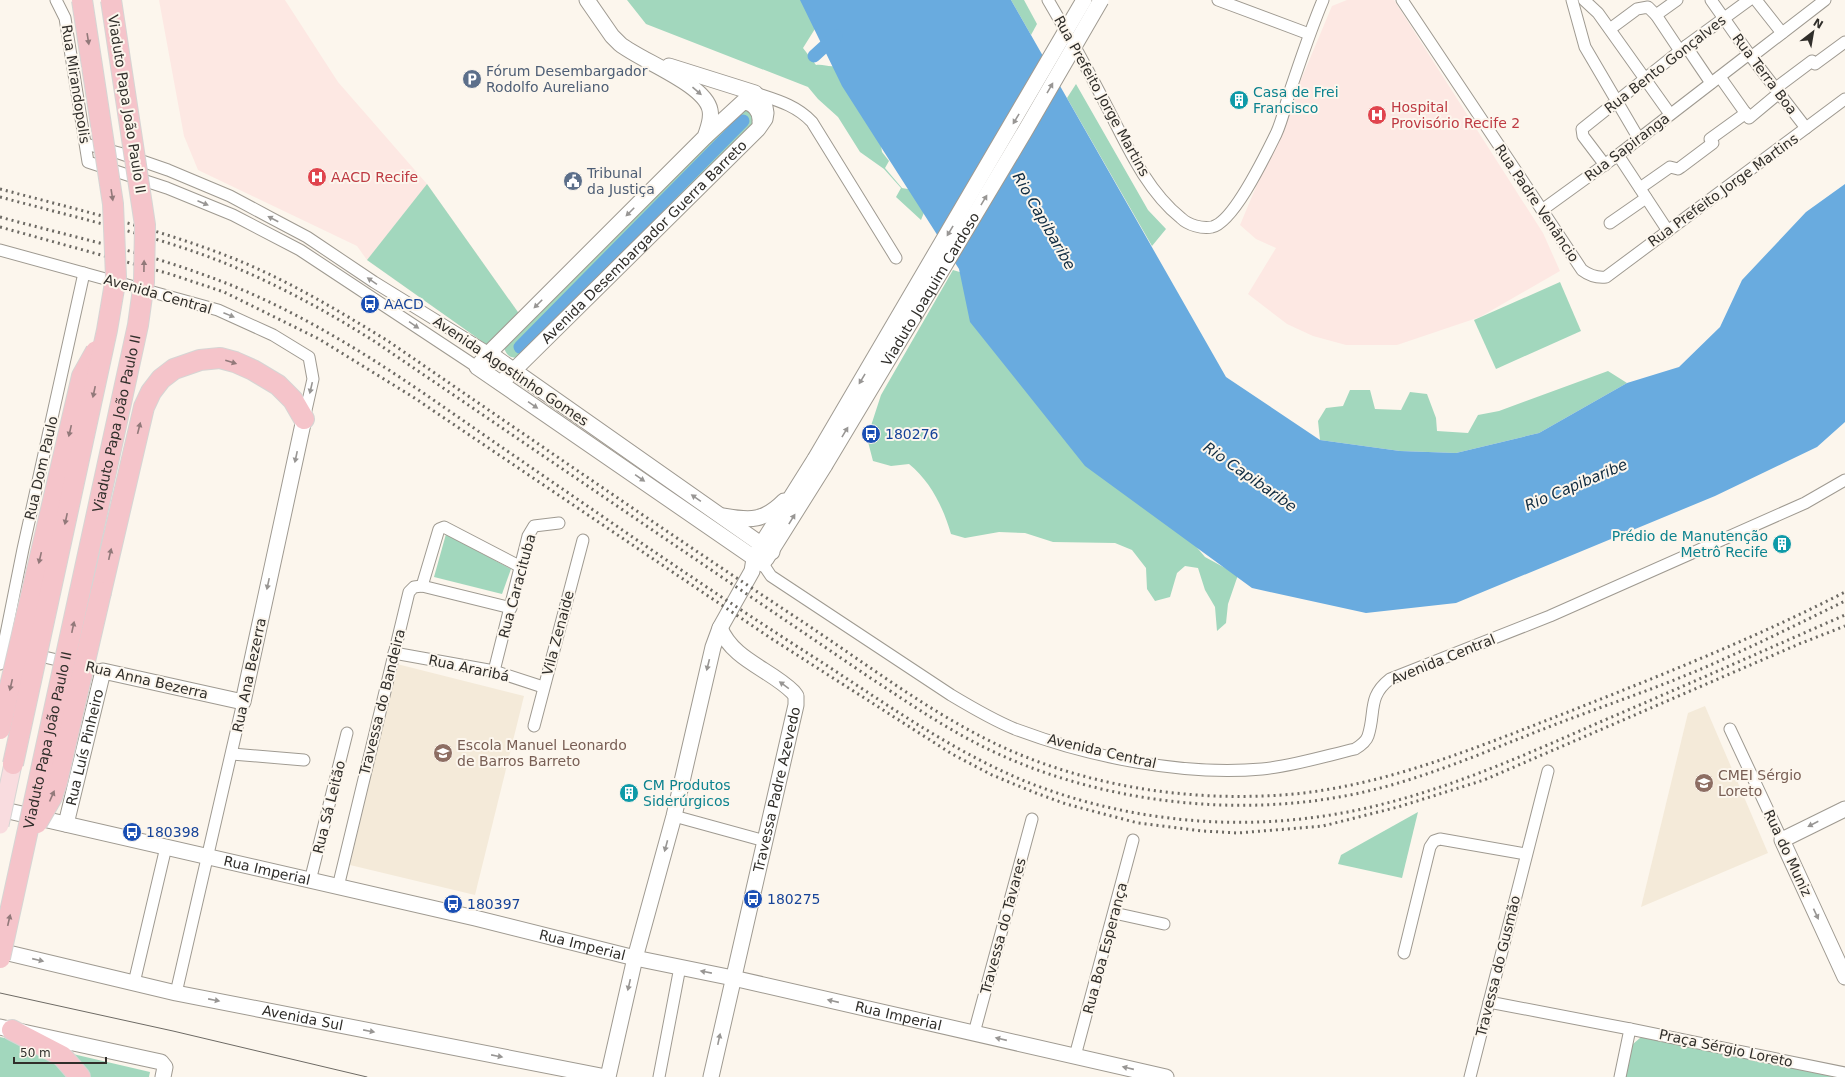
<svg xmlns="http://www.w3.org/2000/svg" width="1845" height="1077" font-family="'DejaVu Sans',sans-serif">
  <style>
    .built { fill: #f4ead9 }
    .medical { fill: #fde8e3 }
    .green { fill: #a2d7bd }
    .water { fill: #69abdf }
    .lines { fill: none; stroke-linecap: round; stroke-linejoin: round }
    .canal { stroke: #69abdf; stroke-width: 13 }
    .street-casing { stroke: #9f9a91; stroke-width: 13 }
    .secondary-casing { stroke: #9f9a91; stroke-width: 17 }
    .highway-casing { stroke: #d6d5d4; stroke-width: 22 }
    .street { stroke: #fff; stroke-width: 11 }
    .secondary { stroke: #fff; stroke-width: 15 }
    .highway { stroke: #f5c4ca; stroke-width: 20 }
    .tram { stroke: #6d6a64; stroke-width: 1 }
    .rail { stroke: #6d6a64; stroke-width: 3; stroke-dasharray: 2 4; stroke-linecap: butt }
    .secondary-bridge-casing { stroke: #9f9a91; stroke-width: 17; stroke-linecap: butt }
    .primary-bridge-casing { stroke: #d6d5d4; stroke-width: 19; stroke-linecap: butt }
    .highway-bridge-casing { stroke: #d6d5d4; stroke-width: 22; stroke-linecap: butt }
    .secondary-bridge { stroke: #fff; stroke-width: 15 }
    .primary-bridge { stroke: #f9dcdf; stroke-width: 17 }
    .highway-bridge { stroke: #f5c4ca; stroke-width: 20 }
    .oneway { fill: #92797a }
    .oneway2 { fill: #989694 }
    .labels { text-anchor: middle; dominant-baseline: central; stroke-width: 4; stroke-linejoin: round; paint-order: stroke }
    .street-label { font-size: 14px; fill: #302e2a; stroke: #fcf6ed }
    .service-label { font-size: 14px; fill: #4e5e75; stroke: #fcf6ed; text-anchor: start }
    .culture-label { font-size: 14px; fill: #0d838f; stroke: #fcf6ed; text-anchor: start }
    .health-label { font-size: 14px; fill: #be3a42; stroke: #fcf6ed; text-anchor: start }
    .transit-label { font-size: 14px; fill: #164399; stroke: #fcf6ed; text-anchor: start }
    .education-label { font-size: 14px; fill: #785e54; stroke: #fcf6ed; text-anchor: start }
    .water-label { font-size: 15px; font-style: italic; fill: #0f2b41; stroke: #fcf6ed }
  </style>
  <rect width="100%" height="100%" fill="#fcf6ed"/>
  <g class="built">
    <path d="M397 664 524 696 475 895 350 865Z"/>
    <path d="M1705 706 1768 853 1641 907 1688 713Z"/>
  </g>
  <g class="medical">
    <path d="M159 0H285L338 82 427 184 520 315 490 347 367 260 357 246 198 170 184 136Z"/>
    <path d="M1347 0H1394L1543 233 1560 271 1480 317 1397 345H1346L1313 336 1287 324 1248 294 1276 248 1256 239 1240 225 1332 6Z"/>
  </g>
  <g class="green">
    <path d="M627 0H807L818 24 803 48 816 65C823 64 828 67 835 66L880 139 882 152 889 161 885 168 902 188 913 190 925 210 921 220 896 197 901 188 884 169 860 152 838 117 818 99 808 87 646 24Z"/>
    <path d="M1011 0H1024L1037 24 1031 35Z"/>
    <path d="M1076 84 1148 210 1166 229 1152 246 1067 98Z"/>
    <path d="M744 108 750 110 756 125 523 357C510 359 507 357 503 345Z"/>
    <path d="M427 184 520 315 490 347 367 260Z"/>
    <path d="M953 270 963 273 1205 557 1238 575 1228 604 1226 623 1217 631 1215 607 1205 590 1198 568 1185 566 1177 573 1170 597 1155 601 1147 589 1146 568 1132 550 1115 543 1053 542 1025 533 999 532 965 538 951 534C943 507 931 482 909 464L891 466 873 461 867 438 881 395Z"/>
    <path d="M1560 282 1581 331 1496 369 1474 320Z"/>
    <path d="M1608 371 1627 383 1539 433 1456 453 1400 451 1320 440 1318 421 1326 408 1343 406 1350 390H1370L1375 409 1401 410 1410 392 1427 394 1436 418 1437 431 1468 433 1478 415 1499 411Z"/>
    <path d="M446 534 511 569 502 594 434 577Z"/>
    <path d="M1418 812 1402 878 1338 864 1341 855Z"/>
    <path d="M0 1037 150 1072 149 1077H0Z"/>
    <path d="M1640 1038H1645L1835 1077H1624L1633 1044Z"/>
  </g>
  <path class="water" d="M800 0H1011L1226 377 1320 440 1400 451 1456 453 1539 433 1627 383 1679 367 1720 327 1742 280 1806 212 1845 184V422L1817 447 1715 496 1456 603 1366 613 1252 588 1085 466 970 322 959 269 842 86Z"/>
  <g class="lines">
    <g class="canal">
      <path d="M814 56 836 36"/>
      <path d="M520 347 743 121"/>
    </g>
    <defs>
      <g id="street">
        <path d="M56 0 65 18 88 162 167 188 233 215 300 250 477 367"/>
        <path d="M1048 0C1068 34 1087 68 1105 103 1126 143 1145 189 1181 218 1188 225 1202 229 1212 227 1234 222 1266 154 1276 134 1282 121 1285 107 1289 94 1300 62 1310 31 1323 0"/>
        <path d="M1218 0 1309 34"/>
        <path d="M1402 0 1582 270C1590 276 1597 278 1606 277L1845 99"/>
        <path d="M1572 0 1585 47 1639 139"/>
        <path d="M1584 0 1598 13 1670 114"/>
        <path d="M1711 0 1749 54 1806 128"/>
        <path d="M1756 0 1782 33"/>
        <path d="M1656 15 1677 0"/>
        <path d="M1610 29 1637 9 1648 7 1656 15 1680 51"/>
        <path d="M1686 46 1711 83"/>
        <path d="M1751 57 1825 0"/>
        <path d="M1815 64 1845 42"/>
        <path d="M1720 77 1749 118 1779 93"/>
        <path d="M1776 88 1812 61"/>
        <path d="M755 93C776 100 796 105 812 122L896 258"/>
        <path d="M1710 139 1746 113"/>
        <path d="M86 144 119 153 168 170 230 196 273 219 307 237 374 282 489 353"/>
        <path d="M1618 155 1668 231"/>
        <path d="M1605 165 1583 136 1582 129 1686 46 1749 0"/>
        <path d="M1640 188 1670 167 1678 169 1681 167 1713 143"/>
        <path d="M1542 210 1618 155 1749 54"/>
        <path d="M1610 223 1646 198"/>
        <path d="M0 250 218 310 273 335 309 357 313 379 304 419"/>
        <path d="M763 564 771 576 951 695C971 707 993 720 1015 729 1089 757 1183 776 1262 769 1293 766 1325 756 1355 749 1360 746 1366 742 1368 736 1376 712 1367 697 1390 679L1550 616 1805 503 1845 480"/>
        <path d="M422 586 439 529 444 527 521 567"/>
        <path d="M394 653 494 671 543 687"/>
        <path d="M32 654 103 671"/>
        <path d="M0 664 23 549 84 273"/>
        <path d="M494 671 528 536 534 526 559 523"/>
        <path d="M534 726 583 540"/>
        <path d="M1730 729 1782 840"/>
        <path d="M232 754 304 760"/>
        <path d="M674 816 765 841"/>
        <path d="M310 881 347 733"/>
        <path d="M338 887 409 592 414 587 422 586 511 608"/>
        <path d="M1114 913 1164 924"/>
        <path d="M1404 953 1430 847 1434 841 1440 839 1526 854"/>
        <path d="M134 983 166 847"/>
        <path d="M176 993 243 702"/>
        <path d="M1489 1002 1630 1029 1845 1073"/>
        <path d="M974 1033 1032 819"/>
        <path d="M1075 1056 1133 840"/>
        <path d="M659 1077 680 967"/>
        <path d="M1470 1077 1548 771"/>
        <path d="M1620 1077 1630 1029"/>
      </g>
      <g id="secondary">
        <path d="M587 0 612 36 620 44C641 61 705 84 710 110 712 120 708 128 705 137L489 353 477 367 763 564"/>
        <path d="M706 136 743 102C753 102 761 111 760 122"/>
        <path d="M489 353 772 552"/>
        <path id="s1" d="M501 383 758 129 765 119 766 113 765 107 755 93 669 66"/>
        <path d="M724 516C751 521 764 521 784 501"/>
        <path d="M766 559 825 465"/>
        <path id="s2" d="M0 809 475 918 635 958 733 978 1166 1077"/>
        <path d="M1845 809 1782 840 1845 977"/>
        <path id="s3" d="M66 824 103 671 243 702 304 419"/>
        <path id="s4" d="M0 951 176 993 606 1077"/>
        <path d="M0 1027 161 1062 165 1067 163 1077"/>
        <path d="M608 1077 635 958 674 816 713 647 720 628 752 571 754 559 761 545 815 459"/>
        <path id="s5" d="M711 1077 796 705V696L793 692C770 669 733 660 720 628"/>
      </g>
      <g id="highway">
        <path d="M101 592 144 407 151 392 161 379 174 369 200 360 220 358 235 362 253 370 278 385 293 400 304 419"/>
        <path d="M12 1030 62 1056 80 1077"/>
      </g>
    </defs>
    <use href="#street" class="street-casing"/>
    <use href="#secondary" class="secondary-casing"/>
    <use href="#highway" class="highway-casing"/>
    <use href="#street" class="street"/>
    <use href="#secondary" class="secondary"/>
    <use href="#highway" class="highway"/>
    <path class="tram" d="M0 993 173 1031 367 1077"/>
    <g class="rail">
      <path d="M0 189C79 210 160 229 235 259 289 281 339 311 388 341 525 435 662 529 800 620 873 668 949 728 1031 759 1104 787 1184 799 1263 796 1369 793 1470 750 1568 712 1662 675 1755 638 1845 592"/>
      <path d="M0 197C67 215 136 231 201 254 262 276 320 307 374 341L869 677C903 699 936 722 972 741 1087 802 1237 821 1364 792 1426 778 1487 751 1546 728 1600 707 1655 689 1708 666 1754 646 1800 623 1845 601"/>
      <path d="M0 217C69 236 140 251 207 276 252 292 296 314 337 338 399 374 457 417 516 457 618 527 719 597 823 663 889 706 954 752 1027 782 1115 817 1215 830 1309 818 1411 806 1507 763 1600 722 1682 687 1763 651 1845 615"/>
      <path d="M0 227 170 274 224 292 319 339 413 397 772 639 952 754 992 775 1036 793 1066 804 1138 823 1203 831 1238 833 1323 826 1398 807 1484 780 1799 644 1845 626"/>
    </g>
    <defs>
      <g id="secondary-bridge">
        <path d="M815 459 1084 0"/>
        <path id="s6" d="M825 465 1025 131 1101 0"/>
      </g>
      <path id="primary-bridge" d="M0 825 13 764"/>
      <g id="highway-bridge">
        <path d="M0 729 82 376 96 351"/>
        <path d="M13 764 107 330 116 277 113 204 82 0"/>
        <path d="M37 823 52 797 57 782 101 592"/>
        <path id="s7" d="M0 958 138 325 144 282 145 225 111 0"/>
      </g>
    </defs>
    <use href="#secondary-bridge" class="secondary-bridge-casing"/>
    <use href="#primary-bridge" class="primary-bridge-casing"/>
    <use href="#highway-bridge" class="highway-bridge-casing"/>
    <use href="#secondary-bridge" class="secondary-bridge"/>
    <use href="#primary-bridge" class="primary-bridge"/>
    <use href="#highway-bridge" class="highway-bridge"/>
  </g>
  <defs><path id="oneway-solid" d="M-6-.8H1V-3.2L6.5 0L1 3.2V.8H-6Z"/></defs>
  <g class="oneway">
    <use href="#oneway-solid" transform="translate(88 39) rotate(81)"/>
    <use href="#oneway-solid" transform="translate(112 195) rotate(81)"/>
    <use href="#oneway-solid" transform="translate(144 266) rotate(-89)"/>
    <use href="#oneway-solid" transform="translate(231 362) rotate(17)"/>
    <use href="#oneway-solid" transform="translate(94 392) rotate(102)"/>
    <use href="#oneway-solid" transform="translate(139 428) rotate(-76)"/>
    <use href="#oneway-solid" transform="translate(70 431) rotate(103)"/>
    <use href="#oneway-solid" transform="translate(66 519) rotate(102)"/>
    <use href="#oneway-solid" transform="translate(110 554) rotate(-77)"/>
    <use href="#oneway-solid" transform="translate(40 558) rotate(103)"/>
    <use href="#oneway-solid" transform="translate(73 627) rotate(-78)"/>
    <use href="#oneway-solid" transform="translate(11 685) rotate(103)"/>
    <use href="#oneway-solid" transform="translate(52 796) rotate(-66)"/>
    <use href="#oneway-solid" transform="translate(9 920) rotate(-77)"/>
  </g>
  <g class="oneway2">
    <use href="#oneway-solid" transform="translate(1050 88) rotate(-60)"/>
    <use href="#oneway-solid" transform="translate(697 91) rotate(41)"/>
    <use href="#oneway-solid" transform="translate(1016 119) rotate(121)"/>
    <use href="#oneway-solid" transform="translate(984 200) rotate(-59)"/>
    <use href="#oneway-solid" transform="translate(203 203) rotate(23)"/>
    <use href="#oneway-solid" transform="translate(630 212) rotate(135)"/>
    <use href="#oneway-solid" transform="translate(273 219) rotate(-152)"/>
    <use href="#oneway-solid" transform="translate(950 231) rotate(121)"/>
    <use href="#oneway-solid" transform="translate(372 281) rotate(-146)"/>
    <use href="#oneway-solid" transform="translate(538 304) rotate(135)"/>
    <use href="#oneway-solid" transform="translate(229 315) rotate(22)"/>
    <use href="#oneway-solid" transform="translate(414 325) rotate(34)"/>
    <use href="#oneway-solid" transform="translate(862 379) rotate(121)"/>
    <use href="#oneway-solid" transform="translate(311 388) rotate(103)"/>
    <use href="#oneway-solid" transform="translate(533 405) rotate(34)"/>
    <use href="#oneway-solid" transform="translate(845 432) rotate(-59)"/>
    <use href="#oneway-solid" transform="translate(296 457) rotate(102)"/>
    <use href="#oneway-solid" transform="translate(640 478) rotate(35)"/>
    <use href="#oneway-solid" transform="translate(696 498) rotate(-145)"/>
    <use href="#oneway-solid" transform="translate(792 519) rotate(-58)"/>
    <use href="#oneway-solid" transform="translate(268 584) rotate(102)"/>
    <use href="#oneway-solid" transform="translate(708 665) rotate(104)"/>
    <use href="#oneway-solid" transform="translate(784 685) rotate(-144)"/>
    <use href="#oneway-solid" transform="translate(1813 824) rotate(153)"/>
    <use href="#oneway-solid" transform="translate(666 846) rotate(105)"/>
    <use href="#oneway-solid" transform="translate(1816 914) rotate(65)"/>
    <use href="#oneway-solid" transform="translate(38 960) rotate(13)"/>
    <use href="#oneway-solid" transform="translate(706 972) rotate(-169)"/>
    <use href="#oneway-solid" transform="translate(629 985) rotate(103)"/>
    <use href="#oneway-solid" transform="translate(214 1000) rotate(11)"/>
    <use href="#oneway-solid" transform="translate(833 1001) rotate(-167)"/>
    <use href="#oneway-solid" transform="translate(369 1031) rotate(11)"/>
    <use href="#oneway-solid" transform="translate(719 1039) rotate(-78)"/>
    <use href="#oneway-solid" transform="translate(1001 1039) rotate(-167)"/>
    <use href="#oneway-solid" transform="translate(497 1056) rotate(11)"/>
    <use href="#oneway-solid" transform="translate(1128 1068) rotate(-167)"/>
  </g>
  <defs>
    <symbol id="parking-disc" viewBox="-11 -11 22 22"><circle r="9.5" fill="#5c6f8a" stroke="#fcf6ed"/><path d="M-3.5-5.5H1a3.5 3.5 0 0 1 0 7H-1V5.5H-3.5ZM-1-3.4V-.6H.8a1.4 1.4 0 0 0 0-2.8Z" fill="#fff"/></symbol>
    <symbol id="building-disc" viewBox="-11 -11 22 22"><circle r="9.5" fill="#0f9aa8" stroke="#fcf6ed"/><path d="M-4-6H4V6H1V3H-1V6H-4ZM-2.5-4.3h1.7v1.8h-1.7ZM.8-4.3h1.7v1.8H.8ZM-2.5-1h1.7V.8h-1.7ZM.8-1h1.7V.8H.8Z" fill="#fff"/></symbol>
    <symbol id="hospital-disc" viewBox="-11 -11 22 22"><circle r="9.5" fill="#e0444e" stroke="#fcf6ed"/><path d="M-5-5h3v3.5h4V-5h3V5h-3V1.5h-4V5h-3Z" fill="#fff"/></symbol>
    <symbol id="civic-disc" viewBox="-11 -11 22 22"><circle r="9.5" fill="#5c6f8a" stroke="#fcf6ed"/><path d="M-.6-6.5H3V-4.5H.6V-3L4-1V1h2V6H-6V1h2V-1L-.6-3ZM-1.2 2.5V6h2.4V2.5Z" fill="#fff"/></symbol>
    <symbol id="bus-disc" viewBox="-11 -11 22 22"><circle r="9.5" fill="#1a4fb4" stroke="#fcf6ed"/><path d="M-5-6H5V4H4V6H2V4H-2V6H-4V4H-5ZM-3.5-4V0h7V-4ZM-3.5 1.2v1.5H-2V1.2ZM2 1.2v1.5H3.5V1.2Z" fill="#fff"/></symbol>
    <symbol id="school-disc" viewBox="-11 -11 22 22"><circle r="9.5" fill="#8d6e63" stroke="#fcf6ed"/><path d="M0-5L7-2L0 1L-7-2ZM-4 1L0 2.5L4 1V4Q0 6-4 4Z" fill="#fff"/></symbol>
  </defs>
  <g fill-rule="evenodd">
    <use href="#parking-disc" x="461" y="68" width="22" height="22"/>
    <use href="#building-disc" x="1228" y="89" width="22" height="22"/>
    <use href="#hospital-disc" x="1366" y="104" width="22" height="22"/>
    <use href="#hospital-disc" x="306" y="166" width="22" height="22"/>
    <use href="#civic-disc" x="562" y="170" width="22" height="22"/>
    <use href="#bus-disc" x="359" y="293" width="22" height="22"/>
    <use href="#bus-disc" x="860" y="423" width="22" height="22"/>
    <use href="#building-disc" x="1771" y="533" width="22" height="22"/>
    <use href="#school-disc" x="432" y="742" width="22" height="22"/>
    <use href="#school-disc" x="1693" y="772" width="22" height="22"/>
    <use href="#building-disc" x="618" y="782" width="22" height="22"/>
    <use href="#bus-disc" x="121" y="821" width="22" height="22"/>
    <use href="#bus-disc" x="742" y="888" width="22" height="22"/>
    <use href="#bus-disc" x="442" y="893" width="22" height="22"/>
  </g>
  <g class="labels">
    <g class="street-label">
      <text transform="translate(1665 64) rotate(-38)">Rua Bento Gonçalves</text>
      <text transform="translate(1765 74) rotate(53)">Rua Terra Boa</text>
      <text transform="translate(76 84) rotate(81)">Rua Mirandopolis</text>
      <text transform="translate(1102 96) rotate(61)">Rua Prefeito Jorge Martins</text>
      <text transform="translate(127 104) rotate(81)">Viaduto Papa João Paulo II</text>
      <text transform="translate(1627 147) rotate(-37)">Rua Sapiranga</text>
      <text transform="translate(1723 190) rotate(-36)">Rua Prefeito Jorge Martins</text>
      <text transform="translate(1537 203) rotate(56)">Rua Padre Venâncio</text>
      <text stroke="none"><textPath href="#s1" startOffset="201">Avenida Desembargador Guerra Barreto</textPath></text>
      <text stroke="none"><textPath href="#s6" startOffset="205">Viaduto Joaquim Cardoso</textPath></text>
      <text transform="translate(158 294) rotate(16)">Avenida Central</text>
      <text transform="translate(511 371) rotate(34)">Avenida Agostinho Gomes</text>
      <text stroke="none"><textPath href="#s7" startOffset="547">Viaduto Papa João Paulo II</textPath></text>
      <text transform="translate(41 468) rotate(-77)">Rua Dom Paulo</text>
      <text transform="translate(517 586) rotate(-75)">Rua Caracituba</text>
      <text transform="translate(558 633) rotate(-75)">Vila Zenaide</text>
      <text transform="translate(1443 659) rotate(-22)">Avenida Central</text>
      <text transform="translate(469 668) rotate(12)">Rua Araribá</text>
      <text transform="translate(249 675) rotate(-78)">Rua Ana Bezerra</text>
      <text transform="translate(147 680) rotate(13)">Rua Anna Bezerra</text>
      <text transform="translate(382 702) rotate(-76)">Travessa do Bandeira</text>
      <text stroke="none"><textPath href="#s7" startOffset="223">Viaduto Papa João Paulo II</textPath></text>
      <text stroke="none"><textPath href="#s3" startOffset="79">Rua Luís Pinheiro</textPath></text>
      <text transform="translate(1102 751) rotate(13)">Avenida Central</text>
      <text stroke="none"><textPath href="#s5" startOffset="295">Travessa Padre Azevedo</textPath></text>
      <text transform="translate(329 807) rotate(-76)">Rua Sá Leitão</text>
      <text transform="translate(1788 853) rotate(65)">Rua do Muniz</text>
      <text stroke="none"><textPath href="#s2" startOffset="274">Rua Imperial</textPath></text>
      <text transform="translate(1003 926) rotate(-75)">Travessa do Tavares</text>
      <text stroke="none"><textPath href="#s2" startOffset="598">Rua Imperial</textPath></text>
      <text transform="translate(1105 948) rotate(-75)">Rua Boa Esperança</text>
      <text transform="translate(1498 966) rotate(-76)">Travessa do Gusmão</text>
      <text stroke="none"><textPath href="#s2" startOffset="922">Rua Imperial</textPath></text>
      <text stroke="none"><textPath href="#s4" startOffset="310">Avenida Sul</textPath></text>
      <text transform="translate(1726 1048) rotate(12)">Praça Sérgio Loreto</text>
    </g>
    <g class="service-label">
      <text x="486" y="71">Fórum Desembargador<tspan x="486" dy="16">Rodolfo Aureliano</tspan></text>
      <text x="587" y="173">Tribunal<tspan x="587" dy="16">da Justiça</tspan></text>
    </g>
    <g class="culture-label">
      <text x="1253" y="92">Casa de Frei<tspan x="1253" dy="16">Francisco</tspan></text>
      <text x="1768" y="536" text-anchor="end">Prédio de Manutenção<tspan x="1768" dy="16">Metrô Recife</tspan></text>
      <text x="643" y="785">CM Produtos<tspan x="643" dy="16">Siderúrgicos</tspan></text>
    </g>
    <g class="health-label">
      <text x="1391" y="107">Hospital<tspan x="1391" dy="16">Provisório Recife 2</tspan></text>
      <text x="331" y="177">AACD Recife</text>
    </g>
    <g class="transit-label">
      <text x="384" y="304">AACD</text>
      <text x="885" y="434">180276</text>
      <text x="146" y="832">180398</text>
      <text x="767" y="899">180275</text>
      <text x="467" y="904">180397</text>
    </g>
    <g class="education-label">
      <text x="457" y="745">Escola Manuel Leonardo<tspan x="457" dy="16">de Barros Barreto</tspan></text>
      <text x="1718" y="775">CMEI Sérgio<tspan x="1718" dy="16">Loreto</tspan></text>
    </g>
    <g class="water-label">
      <text transform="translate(1044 221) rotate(60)">Rio Capibaribe</text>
      <text transform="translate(1250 477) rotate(35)">Rio Capibaribe</text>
      <text transform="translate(1576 485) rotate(-23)">Rio Capibaribe</text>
    </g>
  </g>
  <g transform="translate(1813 32) rotate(31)" stroke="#fcf6ed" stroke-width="3" paint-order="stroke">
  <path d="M0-3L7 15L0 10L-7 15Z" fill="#302e2a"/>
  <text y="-6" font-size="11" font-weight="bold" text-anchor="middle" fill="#302e2a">N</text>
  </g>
  <path d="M14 1057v6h92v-6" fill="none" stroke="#302e2a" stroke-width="2"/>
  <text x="20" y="1057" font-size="12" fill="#302e2a" stroke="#fcf6ed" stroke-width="3" paint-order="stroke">50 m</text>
</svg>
